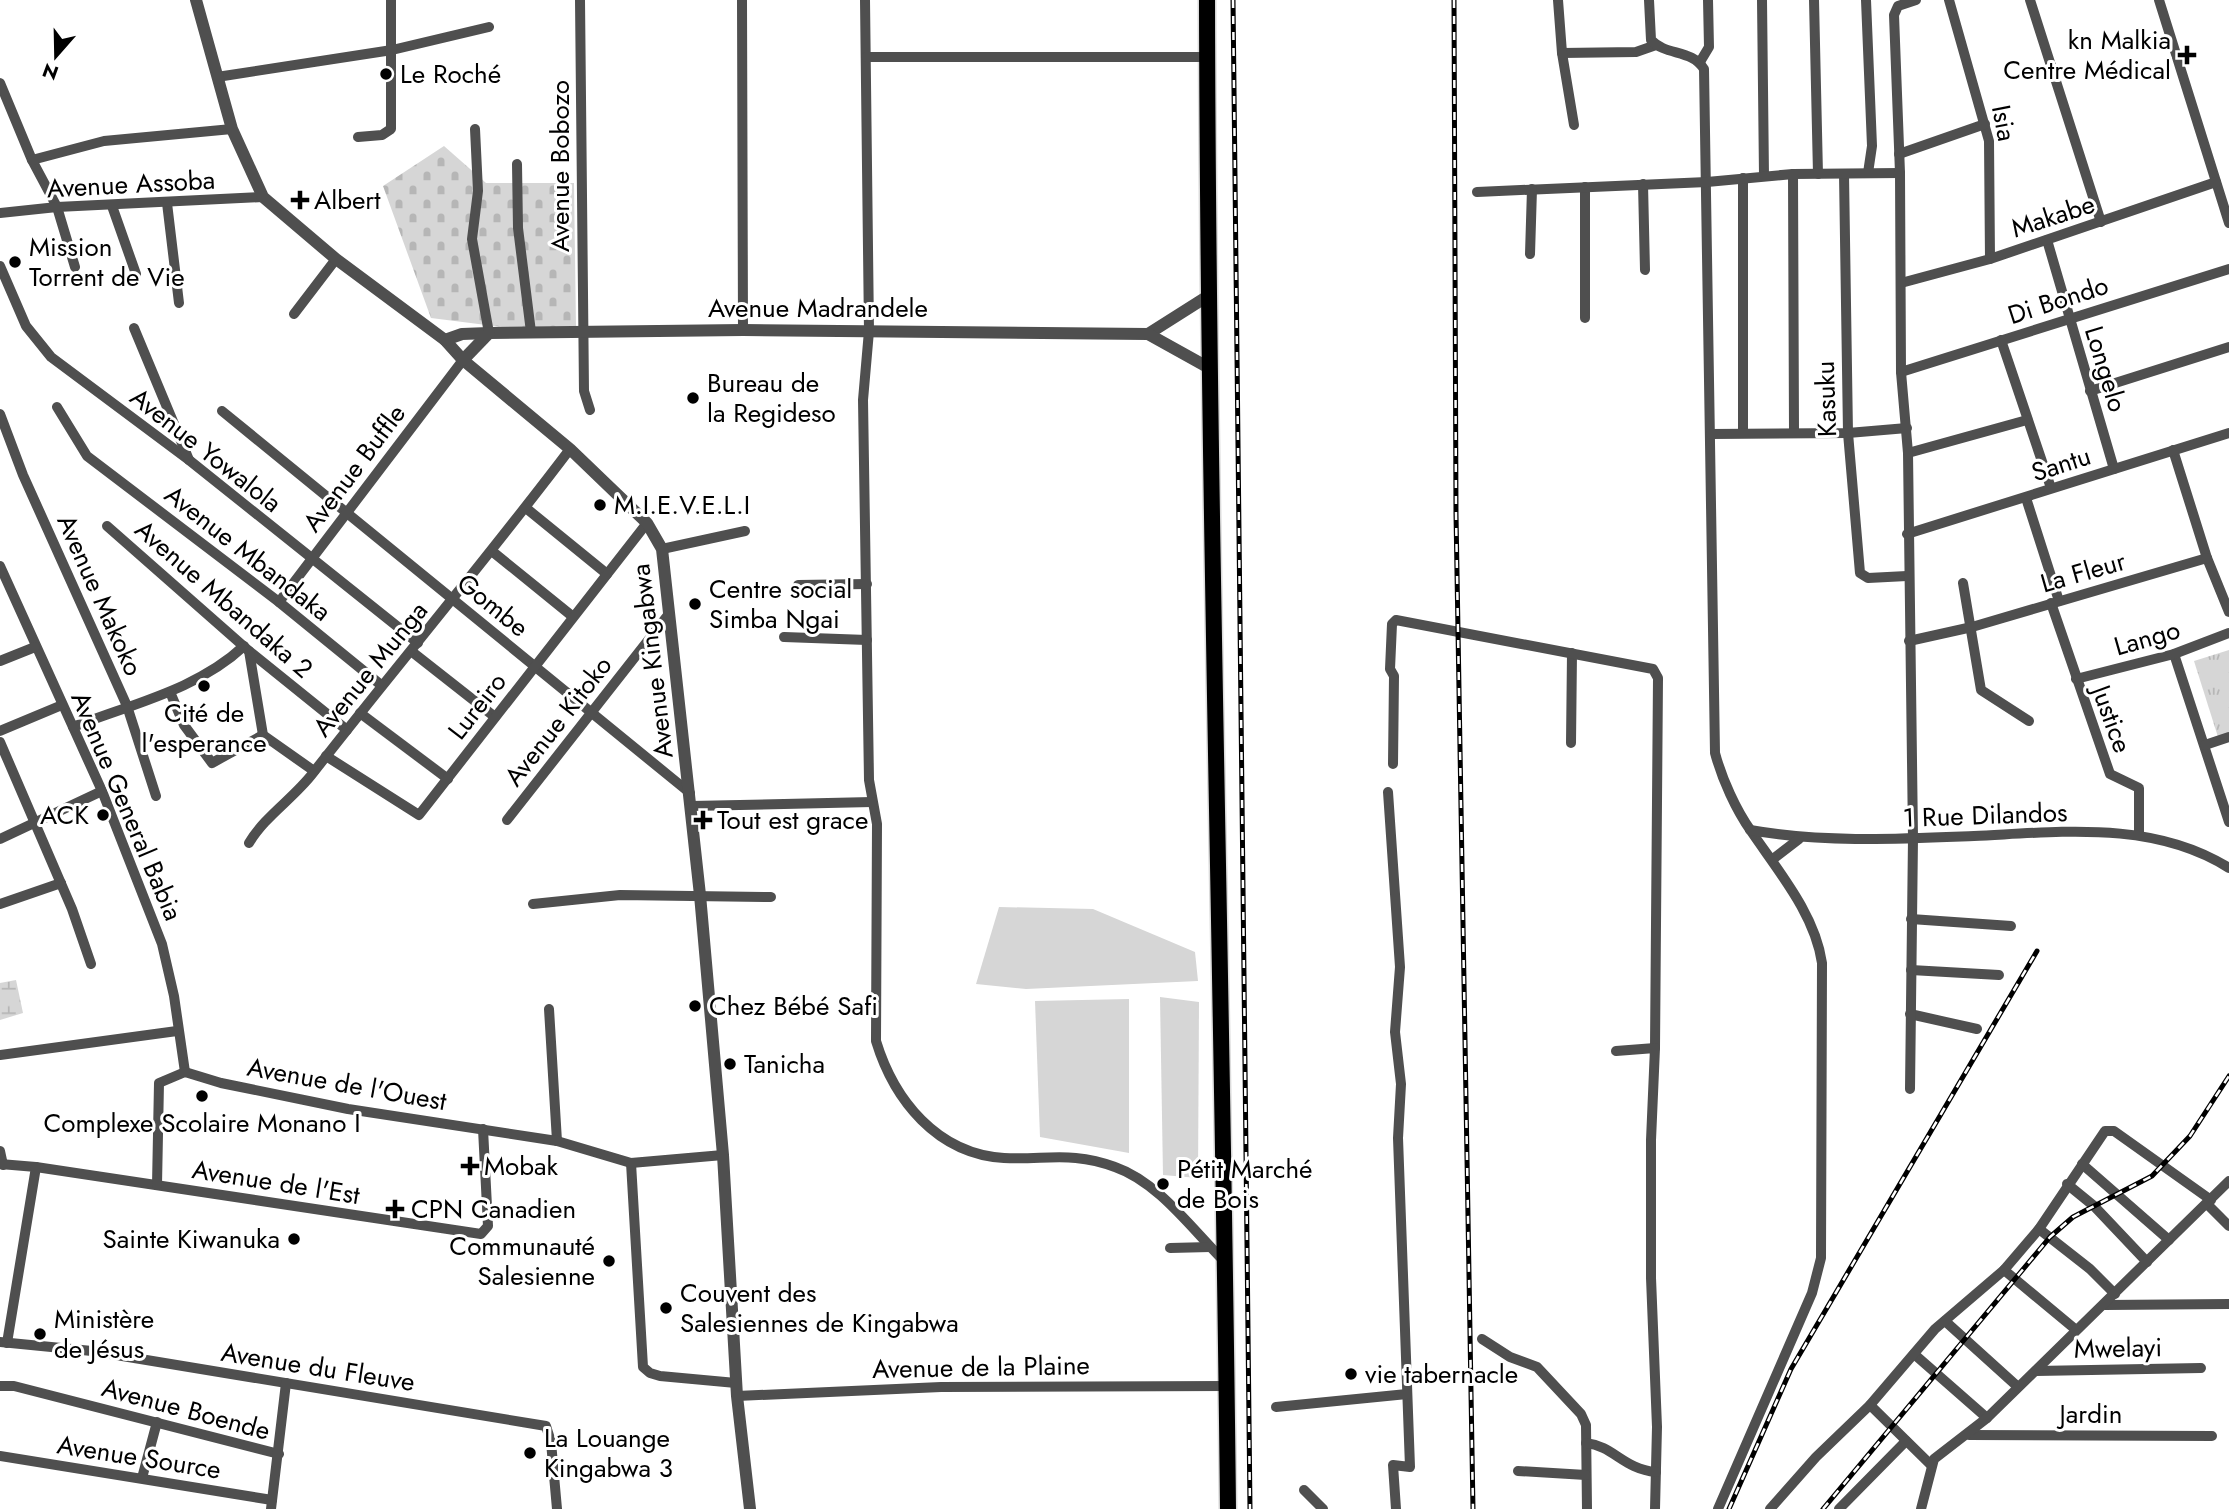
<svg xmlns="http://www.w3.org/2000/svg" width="2229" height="1509" font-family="Jost,sans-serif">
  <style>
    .grass { fill: url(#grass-tufts) }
    .wetland { fill: url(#wetland-marsh) }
    .cemetery { fill: url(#cemetery-stones) }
    .park { fill: #d6d6d6 }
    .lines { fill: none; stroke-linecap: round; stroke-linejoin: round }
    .primary-casing { stroke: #dbdbdb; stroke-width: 19 }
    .minor { stroke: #4f4f4f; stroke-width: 10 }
    .tertiary { stroke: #4f4f4f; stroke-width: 12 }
    .primary { stroke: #000; stroke-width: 16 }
    .rail-casing { stroke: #000; stroke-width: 5 }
    .rail { stroke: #fff; stroke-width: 2.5; stroke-dasharray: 8; stroke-linecap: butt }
    .poi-dot { fill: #000; stroke: #fff; stroke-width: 2.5 }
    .labels { text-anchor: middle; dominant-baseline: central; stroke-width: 6; stroke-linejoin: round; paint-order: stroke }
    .poi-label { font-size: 26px; fill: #000; stroke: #fff; text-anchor: start }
    .street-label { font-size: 26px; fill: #000; stroke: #fff }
  </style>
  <defs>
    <pattern id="grass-tufts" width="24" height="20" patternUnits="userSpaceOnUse" patternTransform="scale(1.75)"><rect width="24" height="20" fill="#d6d6d6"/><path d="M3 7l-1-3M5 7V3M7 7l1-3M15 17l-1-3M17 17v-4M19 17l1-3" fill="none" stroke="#b6b6b6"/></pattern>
    <pattern id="wetland-marsh" width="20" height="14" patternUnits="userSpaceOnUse" patternTransform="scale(1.75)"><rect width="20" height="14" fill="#d6d6d6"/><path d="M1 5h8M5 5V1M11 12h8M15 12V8" fill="none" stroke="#b6b6b6"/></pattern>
    <pattern id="cemetery-stones" width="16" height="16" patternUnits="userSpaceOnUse" patternTransform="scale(1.75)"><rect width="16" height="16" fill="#d6d6d6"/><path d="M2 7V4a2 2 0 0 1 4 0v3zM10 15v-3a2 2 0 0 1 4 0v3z" fill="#b6b6b6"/></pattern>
  </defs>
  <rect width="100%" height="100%" fill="#fff"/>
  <path class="grass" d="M2229 650V733L2218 737 2194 661Z"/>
  <path class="wetland" d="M16 980 23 1013 0 1020V983Z"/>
  <path class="cemetery" d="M444 146 486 183H574L576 327H502L431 318 383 186Z"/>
  <g class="park">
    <path d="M999 907 1093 909 1195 952 1198 981 1026 989 976 984Z"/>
    <path d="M1160 997 1199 1002 1198 1178 1163 1175Z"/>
    <path d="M1129 999V1153L1040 1137 1035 1001Z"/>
  </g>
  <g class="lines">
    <defs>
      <path id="primary" d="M1207 0C1208 503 1223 1006 1228 1509"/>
    </defs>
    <use href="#primary" class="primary-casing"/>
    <g class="minor">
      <path d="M580 0 584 391 590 410"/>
      <path d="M742 0 743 330"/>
      <path d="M865 0 869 331 863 400 869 780 877 824 876 1041C894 1100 937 1154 1004 1158 1046 1160 1073 1151 1115 1167 1158 1182 1191 1228 1223 1260"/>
      <path d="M1558 0 1562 53 1636 52 1656 45"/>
      <path d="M1649 0 1651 40C1666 56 1692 49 1704 69L1715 753C1722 779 1736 810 1751 831 1778 871 1815 914 1822 963L1821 1258 1812 1293 1718 1509"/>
      <path d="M1762 0 1764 176"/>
      <path d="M1814 0 1818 174"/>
      <path d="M1866 0 1872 146 1868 173"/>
      <path d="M1949 0 1989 141 1990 259"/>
      <path d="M2030 0 2101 222"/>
      <path d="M2159 0 2229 223"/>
      <path d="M1562 53 1574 125"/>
      <path d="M866 57H1207"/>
      <path d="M1700 62 1709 47 1708 0"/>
      <path d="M217 77 392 50 489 27"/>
      <path d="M0 83 32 160 57 207 75 267"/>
      <path d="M475 129 478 191 472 239 489 333"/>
      <path d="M358 137 382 135 391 129V0"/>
      <path d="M1899 154 1985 124"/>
      <path d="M32 160 104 141 232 129"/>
      <path d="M517 164 518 228 531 332"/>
      <path d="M1793 174 1794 432"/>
      <path d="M1844 174 1848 433 1860 573 1868 578 1907 576"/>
      <path d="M1743 178V433"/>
      <path d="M1643 184 1645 270"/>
      <path d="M1585 187V318"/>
      <path d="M1477 192 1707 182 1793 174 1900 173"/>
      <path d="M167 203 179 303"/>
      <path d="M112 206 136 274"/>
      <path d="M0 213 57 207 263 197"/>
      <path d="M2047 240 2114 469"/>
      <path d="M1530 254 1532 189"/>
      <path d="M0 266 26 326 51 357 189 460 418 643"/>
      <path d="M1901 283 1990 259 2216 182"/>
      <path d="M294 314 336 259"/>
      <path d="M134 328 189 460"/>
      <path d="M2001 340 2051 488"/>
      <path d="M1901 372 2229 269"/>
      <path d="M2090 391 2229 347"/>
      <path d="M57 407 87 456 279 602 381 685"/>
      <path d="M222 411 690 793"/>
      <path d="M0 414 23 475 127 706 156 796"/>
      <path d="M1711 434 1848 433 1907 428"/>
      <path d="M2173 450 2207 558 2229 612"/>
      <path d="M1908 453 2027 420"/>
      <path d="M2026 498 2059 601"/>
      <path d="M526 508 607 574"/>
      <path d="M107 526 249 651 347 730"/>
      <path d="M1907 534 2229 433"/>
      <path d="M662 549 745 531"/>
      <path d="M493 552 572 616"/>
      <path d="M0 566 102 791 162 944 174 996 185 1072"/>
      <path d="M1963 583 1981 690 2029 721"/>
      <path d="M798 585 867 584"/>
      <path d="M279 602 463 360"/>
      <path d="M2051 603 2110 774 2139 788V834"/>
      <path d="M784 637 867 640"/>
      <path d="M1909 641 1972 627 2207 558"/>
      <path d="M249 651 263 735 314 771"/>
      <path d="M411 651 495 717"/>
      <path d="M2174 654 2229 822"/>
      <path d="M0 661 35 647"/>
      <path d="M2076 679 2174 654 2229 633"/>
      <path d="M170 692 184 725 212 763 263 735"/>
      <path d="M360 713 448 779"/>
      <path d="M73 727C131 704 197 690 244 646"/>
      <path d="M0 731 62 705"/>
      <path d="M0 742 72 909 91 964"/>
      <path d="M1571 743 1572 653"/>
      <path d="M2205 745 2229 737"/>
      <path d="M326 756 419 815 647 523"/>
      <path d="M1393 764 1394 676 1390 669 1392 624 1396 620 1653 669 1658 678 1655 1048"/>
      <path d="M1388 792 1400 967 1395 1032 1401 1084 1398 1138 1410 1467 1393 1465 1396 1509"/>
      <path d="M691 806 872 802"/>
      <path d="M507 820 668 615"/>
      <path d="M1750 830C1824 843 1899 839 1974 836 2060 832 2153 820 2229 868"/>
      <path d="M0 839 102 791"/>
      <path d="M249 843C265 816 294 798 313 773 398 664 487 559 570 449"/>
      <path d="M1773 859 1799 839"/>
      <path d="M0 904 61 883"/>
      <path d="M533 904 620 895 771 897"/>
      <path d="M1911 919 2011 926"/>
      <path d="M1911 970 1999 975"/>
      <path d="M549 1009 557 1141"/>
      <path d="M1910 1014 1977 1029"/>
      <path d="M1616 1051 1655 1048 1651 1140V1278L1657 1427 1655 1509"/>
      <path d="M0 1055 177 1031"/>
      <path d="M1910 1089 1913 838 1908 453 1901 372 1900 173 1894 15 1898 6 1916 0"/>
      <path d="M0 1151 3 1165"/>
      <path d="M631 1163 643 1367 650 1373 660 1376 736 1383"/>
      <path d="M0 1164 36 1167 481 1234 488 1226 483 1129"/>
      <path d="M2082 1164 2169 1240"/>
      <path d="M2067 1184 2094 1206 2147 1262"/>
      <path d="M157 1185 159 1083 185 1072 221 1083 348 1109 557 1141 631 1163 723 1155"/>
      <path d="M2207 1204 2229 1226"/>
      <path d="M2039 1229 2090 1269 2115 1294"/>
      <path d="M1170 1248 1210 1247"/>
      <path d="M2004 1270 2075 1329"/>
      <path d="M2105 1305 2229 1304"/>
      <path d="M1945 1321 2018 1387"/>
      <path d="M1482 1339 1510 1357 1537 1367 1581 1414 1586 1425 1587 1509"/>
      <path d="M0 1342 92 1351 546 1426 551 1442 557 1509"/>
      <path d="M7 1343 36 1167"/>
      <path d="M1914 1354 1987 1418"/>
      <path d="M2036 1371 2201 1368"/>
      <path d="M0 1386H14L279 1454"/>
      <path d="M737 1396 941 1387 1227 1386"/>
      <path d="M1870 1405 1931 1465"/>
      <path d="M1276 1407 1407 1394"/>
      <path d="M1969 1435 2212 1436"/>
      <path d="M1586 1443C1614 1446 1623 1469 1656 1472"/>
      <path d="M0 1456 272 1500"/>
      <path d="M1518 1471 1586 1475"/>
      <path d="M142 1478 157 1422"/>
      <path d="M1304 1490 1323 1509"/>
      <path d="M271 1509 286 1383"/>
      <path d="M1770 1509 1816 1457 1870 1405 1935 1329 2004 1270 2039 1229 2105 1131H2114L2211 1200"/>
      <path d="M1839 1509 1906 1441"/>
      <path d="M1921 1509 1934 1459 1987 1418 2229 1181"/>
    </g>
    <g class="tertiary">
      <path d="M196 0 232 129 263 197 336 259 445 340 463 360 570 449 647 523 662 549 700 895 723 1155 737 1396 750 1509"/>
      <path d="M1148 334 1208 296"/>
      <path d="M445 340 462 334 489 333 743 330 1148 334 1211 369"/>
      <path d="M463 360 489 333"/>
    </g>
    <use href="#primary" class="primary"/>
    <defs>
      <g id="rail">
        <path d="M1233 0 1250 1509"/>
        <path d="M1454 0 1456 514 1473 1509"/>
        <path d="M1729 1509 1791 1369 2037 951"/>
        <path d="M1823 1509 2050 1237 2073 1217 2152 1176 2190 1136 2229 1076"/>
      </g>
    </defs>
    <use href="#rail" class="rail-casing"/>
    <use href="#rail" class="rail"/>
  </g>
  <g class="poi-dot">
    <path d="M2183.5 44.5h7v7h7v7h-7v7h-7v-7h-7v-7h7z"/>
    <circle cx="386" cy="74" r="7"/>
    <path d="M296.5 189.5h7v7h7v7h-7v7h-7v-7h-7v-7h7z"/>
    <circle cx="15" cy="262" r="7"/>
    <circle cx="693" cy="398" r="7"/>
    <circle cx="600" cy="505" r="7"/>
    <circle cx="695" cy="604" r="7"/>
    <circle cx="204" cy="686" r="7"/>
    <circle cx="103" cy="815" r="7"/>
    <path d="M699.5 809.5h7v7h7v7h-7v7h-7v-7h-7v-7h7z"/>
    <circle cx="695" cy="1006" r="7"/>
    <circle cx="730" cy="1064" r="7"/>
    <circle cx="202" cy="1096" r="7"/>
    <path d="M466.5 1155.5h7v7h7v7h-7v7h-7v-7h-7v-7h7z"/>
    <circle cx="1163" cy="1184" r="7"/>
    <path d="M391.5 1198.5h7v7h7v7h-7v7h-7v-7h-7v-7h7z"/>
    <circle cx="294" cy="1239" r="7"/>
    <circle cx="609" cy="1261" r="7"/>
    <circle cx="666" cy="1308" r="7"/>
    <circle cx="40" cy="1334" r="7"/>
    <circle cx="1351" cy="1374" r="7"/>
    <circle cx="530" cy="1453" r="7"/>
  </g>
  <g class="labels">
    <g class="poi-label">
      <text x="2171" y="40" text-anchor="end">kn Malkia<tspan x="2171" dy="30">Centre Médical</tspan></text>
      <text x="400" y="74">Le Roché</text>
      <text x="314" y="200">Albert</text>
      <text x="29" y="247">Mission<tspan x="29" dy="30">Torrent de Vie</tspan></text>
      <text x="707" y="383">Bureau de<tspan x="707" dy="30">la Regideso</tspan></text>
      <text x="614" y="505">M.I.E.V.E.L.I</text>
      <text x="709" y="589">Centre social<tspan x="709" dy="30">Simba Ngai</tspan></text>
      <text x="204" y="713" text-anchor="middle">Cité de<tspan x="204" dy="30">l'esperance</tspan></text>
      <text x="89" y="815" text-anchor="end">ACK</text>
      <text x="717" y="820">Tout est grace</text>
      <text x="709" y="1006">Chez Bébé Safi</text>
      <text x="744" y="1064">Tanicha</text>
      <text x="202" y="1123" text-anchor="middle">Complexe Scolaire Monano I</text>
      <text x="484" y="1166">Mobak</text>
      <text x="1177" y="1169">Pétit Marché<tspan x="1177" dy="30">de Bois</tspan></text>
      <text x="411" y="1209">CPN Canadien</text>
      <text x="280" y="1239" text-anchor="end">Sainte Kiwanuka</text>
      <text x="595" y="1246" text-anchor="end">Communauté<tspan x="595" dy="30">Salesienne</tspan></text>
      <text x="680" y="1293">Couvent des<tspan x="680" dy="30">Salesiennes de Kingabwa</tspan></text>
      <text x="54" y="1319">Ministère<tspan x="54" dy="30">de Jésus</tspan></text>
      <text x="1365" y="1374">vie tabernacle</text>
      <text x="544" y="1438">La Louange<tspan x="544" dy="30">Kingabwa 3</tspan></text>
    </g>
    <g class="street-label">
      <text transform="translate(2004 123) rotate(79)">Isia</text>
      <text transform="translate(560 166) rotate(-90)">Avenue Bobozo</text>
      <text transform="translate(131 184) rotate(-3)">Avenue Assoba</text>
      <text transform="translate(2053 216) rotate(-18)">Makabe</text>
      <text transform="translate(2058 300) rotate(-18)">Di Bondo</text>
      <text x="818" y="308">Avenue Madrandele</text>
      <text transform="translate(2106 369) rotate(73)">Longelo</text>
      <text transform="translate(1826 399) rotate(-92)">Kasuku</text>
      <text transform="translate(206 450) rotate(38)">Avenue Yowalola</text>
      <text transform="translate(2061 464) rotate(-18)">Santu</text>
      <text transform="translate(354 468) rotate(-53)">Avenue Buffle</text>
      <text transform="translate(248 553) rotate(38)">Avenue Mbandaka</text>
      <text transform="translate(2083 572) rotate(-16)">La Fleur</text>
      <text transform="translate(100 595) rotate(66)">Avenue Makoko</text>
      <text transform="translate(224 599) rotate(41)">Avenue Mbandaka 2</text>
      <text transform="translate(493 605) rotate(39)">Gombe</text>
      <text transform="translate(2147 638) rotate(-16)">Lango</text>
      <text transform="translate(652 661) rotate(-97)">Avenue Kingabwa</text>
      <text transform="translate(370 669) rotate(-51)">Avenue Munga</text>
      <text transform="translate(477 706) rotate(-52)">Lureiro</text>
      <text transform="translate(2112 719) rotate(70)">Justice</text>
      <text transform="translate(558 721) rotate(-52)">Avenue Kitoko</text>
      <text transform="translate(127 806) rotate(67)">Avenue General Babia</text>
      <text transform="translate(1985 815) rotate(-2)">1 Rue Dilandos</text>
      <text transform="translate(347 1084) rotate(10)">Avenue de l'Ouest</text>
      <text transform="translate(276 1182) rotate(9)">Avenue de l'Est</text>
      <text transform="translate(2118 1348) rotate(-1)">Mwelayi</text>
      <text transform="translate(318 1367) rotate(9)">Avenue du Fleuve</text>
      <text transform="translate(981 1367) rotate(-1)">Avenue de la Plaine</text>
      <text transform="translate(186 1409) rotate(15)">Avenue Boende</text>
      <text x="2091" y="1414">Jardin</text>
      <text transform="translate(139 1457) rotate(9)">Avenue Source</text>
    </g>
  </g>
  <g transform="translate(56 56) rotate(200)" stroke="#ffffff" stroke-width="5" paint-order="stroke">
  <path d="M0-5L12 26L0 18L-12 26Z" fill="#000000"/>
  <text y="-10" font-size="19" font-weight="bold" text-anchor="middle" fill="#000000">N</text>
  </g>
</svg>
